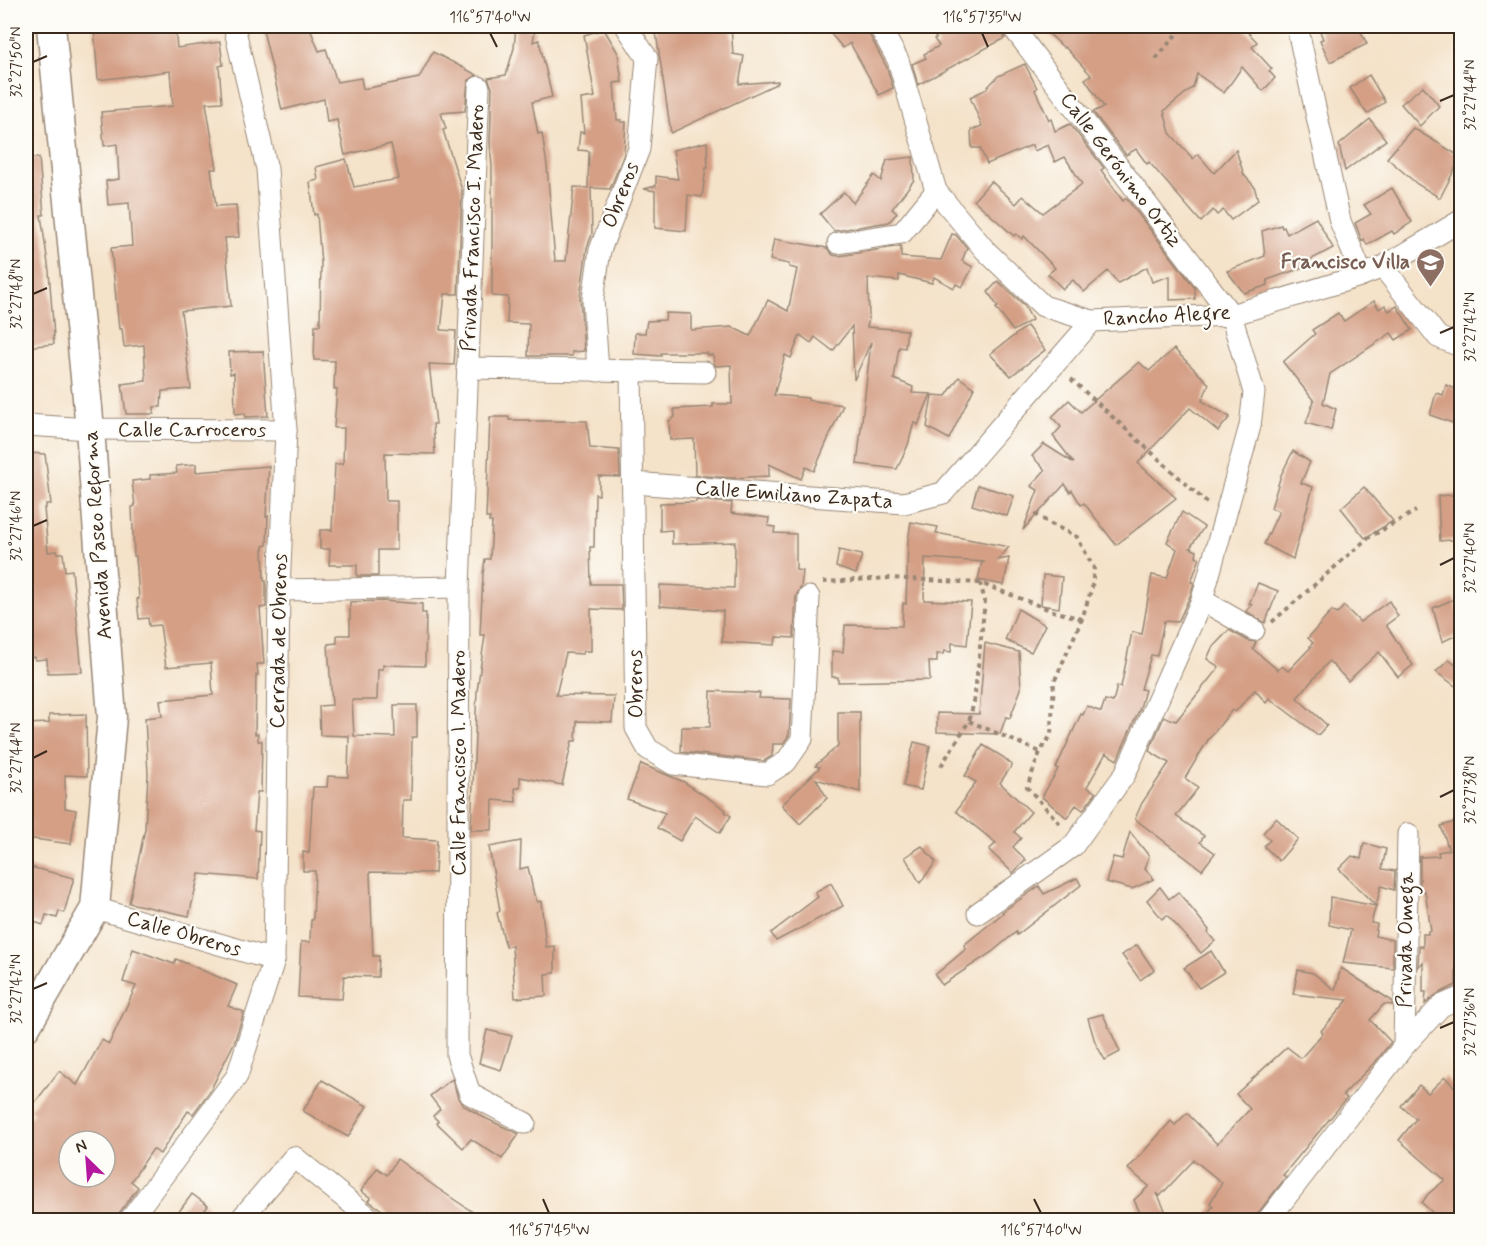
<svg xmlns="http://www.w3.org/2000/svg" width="1487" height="1246" font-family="Mynerve,sans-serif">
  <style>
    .building { fill: #d49f85; fill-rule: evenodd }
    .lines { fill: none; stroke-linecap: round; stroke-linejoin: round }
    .minor-casing { stroke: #988674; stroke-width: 23 }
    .secondary-casing { stroke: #988674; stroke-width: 31 }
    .path { stroke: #988674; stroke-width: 4; stroke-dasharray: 4.5 4.5; stroke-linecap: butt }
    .minor { stroke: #fff; stroke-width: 21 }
    .secondary { stroke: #fff; stroke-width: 28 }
    .ticks { fill: none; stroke: #3b2a1e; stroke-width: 2 }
    .labels { text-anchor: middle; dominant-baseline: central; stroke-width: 4.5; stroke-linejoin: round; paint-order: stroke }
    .street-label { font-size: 21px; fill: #3b2a1e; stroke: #fdfcf7 }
    .education-label { font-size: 21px; font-weight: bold; fill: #785e54; stroke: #fdfcf7; text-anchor: end }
    .neatline { fill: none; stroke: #3b2a1e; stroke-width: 2 }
    .ticks-label { font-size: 15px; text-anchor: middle; fill: #3b2a1e }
  </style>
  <rect width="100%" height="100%" fill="#fdfcf7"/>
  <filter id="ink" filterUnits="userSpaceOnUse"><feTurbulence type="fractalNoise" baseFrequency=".0167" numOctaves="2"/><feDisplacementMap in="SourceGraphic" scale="12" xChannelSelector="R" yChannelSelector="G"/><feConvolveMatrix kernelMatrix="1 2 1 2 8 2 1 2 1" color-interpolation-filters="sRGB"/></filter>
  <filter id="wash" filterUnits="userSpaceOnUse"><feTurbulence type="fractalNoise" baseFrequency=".008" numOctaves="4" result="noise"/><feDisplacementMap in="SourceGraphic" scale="24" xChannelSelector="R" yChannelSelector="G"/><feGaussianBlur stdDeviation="1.35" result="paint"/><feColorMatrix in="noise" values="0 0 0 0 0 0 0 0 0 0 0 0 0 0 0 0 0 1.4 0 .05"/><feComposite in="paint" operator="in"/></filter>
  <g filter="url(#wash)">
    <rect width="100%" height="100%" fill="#f4e2c9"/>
    <g id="blocks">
      <g class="building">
        <path d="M94 26H175L177 48 220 42 223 65 219 66 222 102 206 103 217 169H211L216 206 236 205 239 237 225 238 231 306 181 311 191 389 162 391 161 407H154V414H126L122 384 146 381 144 345 124 347 122 329H119L111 248 132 246 129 203 108 205 106 181 119 179 117 144 104 146 101 112 173 106 170 71 98 80Z"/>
        <path d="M262 26H309L319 51 326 49 337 82 361 78 363 89 419 78 433 52 477 75 468 81 465 111 441 113 446 129 443 130 462 190 458 294H445L441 330 456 331 454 365 429 364 436 424H433L435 454 385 453 386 501H397V550H378V576H357V565H329L330 549H320V530H332L335 464H343L344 428H334L337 389H334L335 361 314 360 315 325H320L321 264 317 214 314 215 310 182 318 180 316 167 346 159 354 187 399 179 391 144 345 155 337 120 327 122 324 99 282 110Z"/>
        <path d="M655 26H731L733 54 744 56 739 84 778 81V83L671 133Z"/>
        <path d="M824 26H866L868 32 887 68 893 88 879 95 850 43 843 48Z"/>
        <path d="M931 26H1000L1005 38 918 85 912 64 926 58 924 54 939 46 934 39 936 38 934 35 936 33Z"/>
        <path d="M1041 26H1242L1257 42 1252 47 1272 69 1269 71 1275 78 1263 91 1242 67 1224 93 1197 74 1193 87 1164 111 1170 133 1193 159 1198 154 1214 173 1236 150 1244 175 1254 186 1258 200 1231 220 1223 210 1217 215 1213 210 1201 222 1149 162 1147 164 1136 149 1126 155 1093 112 1104 107 1085 79 1091 75 1065 47 1064 48Z"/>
        <path d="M1318 26H1358L1367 44 1330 62 1320 40 1323 39Z"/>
        <path d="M516 27 535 30 533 42 539 40 552 97 532 102 538 134 542 133 547 166 555 261H566L574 187 588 188 589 151 578 150 580 132 584 133 581 99 595 97 584 35 604 29 618 53 622 82 614 83 617 120H621V122H626L624 154 610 189 591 188 592 234 587 248 580 297 584 351 572 352V356H528L529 324 507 323 508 297 492 296V167L490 143 492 88 488 78 506 75 514 48Z"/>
        <path d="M1025 64 1037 88 1035 90 1049 120 1051 119 1055 131 1070 124 1104 168 1101 170 1123 201 1126 198 1195 288V299L1170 300V276L1152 282 1147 267 1118 283 1108 271 1084 292 1073 280 1063 289 1048 274 1055 268 1024 236 1022 239 1016 234 1014 236 974 200 991 181 1016 204 1023 196 1043 213 1082 184 1065 157 1055 162 1048 145 1034 151 1032 145 987 164 980 148H972L971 130 982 126 970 97 985 90 998 76Z"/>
        <path d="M1369 75 1385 102 1367 114 1350 88Z"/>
        <path d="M1423 86 1439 106 1420 126 1401 104Z"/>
        <path d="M1370 119 1386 140 1345 171 1339 145Z"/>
        <path d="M1413 128 1461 157 1440 198 1417 184 1387 158Z"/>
        <path d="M707 142 708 168H706L702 197 688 195 686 231 655 228V191L644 189 656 186V176L678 179 673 150Z"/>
        <path d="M913 157 914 180 892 209 897 213 889 222 834 231 820 214 844 192 853 203 874 175 881 181 887 160Z"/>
        <path d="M26 158H39L44 215H41L49 271 54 336H53L54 344 26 347Z"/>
        <path d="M1392 188 1412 222 1394 234 1392 231 1367 245 1364 239 1362 241 1355 223 1371 214 1364 205Z"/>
        <path d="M1316 218 1333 248 1308 261 1310 265 1267 280 1268 285 1244 293 1227 271 1265 256 1262 231 1281 225 1282 228 1284 227 1287 234Z"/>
        <path d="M952 234 956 235 967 248 962 261 973 267 962 287 956 284 954 288 934 277 932 283 899 275V281L868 278 869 319 867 327 907 330 905 348 899 347 894 379 913 387 912 393 931 394 918 425 914 422 908 445 897 469 857 464 871 342 854 380 852 326 833 351 815 337 811 343 800 335 791 358 785 355 774 395 808 398V400L843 405 814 471 806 467 801 479 769 464V476L733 478 695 475 694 439 670 440 669 421 675 417 674 409 713 407V404H732L731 365 716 366 714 363 713 355H707V353H661V356L634 354 635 333H645L647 321 665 320 666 313 691 314V330L732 327 750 336 768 300 788 311 797 269 789 267V264L770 260 774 239 827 248 833 255 839 256 901 246V257L941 260Z"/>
        <path d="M998 281 1024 305 1032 320 1013 331 996 308 998 307 988 292Z"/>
        <path d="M1374 301 1379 309 1385 305 1389 311 1397 306 1412 330 1396 340 1391 333 1330 374 1323 403 1336 409 1331 430 1306 423 1314 401 1283 362 1315 334 1312 330 1338 313 1344 321Z"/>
        <path d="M1027 326 1045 350 1011 376 990 354Z"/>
        <path d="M1174 349 1209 384 1202 401 1230 417 1218 431 1190 408 1138 463 1176 498 1116 545 1084 503 1081 505 1072 490 1070 492 1065 484 1023 530 1038 490 1031 486 1045 470 1032 456 1044 444 1074 463 1053 436 1061 427 1052 417 1069 400 1081 412 1139 362 1149 371Z"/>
        <path d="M263 351 268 416 245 417V413L235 414 234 373 230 374 229 352Z"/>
        <path d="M959 377 974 388 949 439 927 427 932 395 946 396Z"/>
        <path d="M1446 385 1461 391V426L1430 415 1436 393 1443 395Z"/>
        <path d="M490 417H509V420H529V421H587L590 448 619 450 620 477 599 476V495L595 494 594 547H590L591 584H621L622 610 591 609V651H584L583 654 566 653 556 695 614 696 612 722 577 721 576 741H572L562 785 520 777V788H515L516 802 493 800 492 830H471L477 691 485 635H480L483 574 485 559H490L492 522H489L490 518H486Z"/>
        <path d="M1293 451 1310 462 1301 483 1313 487 1293 559 1264 544 1279 511 1271 508 1281 475Z"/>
        <path d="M26 453 45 454 51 504H46V508H44L48 552 57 551 58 553H63L65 571 72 570 82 672 48 673 47 659 35 660V657L26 658Z"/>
        <path d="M196 464V472L269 466 266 517 268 516 267 545 263 546 264 581H266V607L260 608 264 664H257L258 675H256L255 734H258V741H262L261 792H257L254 830 260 831 258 879 199 874 189 916 129 903 145 829 148 774 145 718 162 716 160 700 213 695 211 663 166 667 160 625 149 626 148 618 139 619 137 599H139L136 556H134L132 507 135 506 132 481 150 479V475L177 473 176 466Z"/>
        <path d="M978 485 1014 496 1007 516 972 505Z"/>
        <path d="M1364 487 1393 521 1365 538 1341 508Z"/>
        <path d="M1461 494V539L1440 541 1438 496Z"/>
        <path d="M696 500 732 503 731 513 769 518 768 526 775 527 774 533 796 534V570L803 571 801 587 796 596 794 638 776 637 775 645 722 642 723 611 660 606V585L734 588 735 542 672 544V530L660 531V503L696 502Z"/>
        <path d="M1182 512 1204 527 1190 548 1197 551 1196 556 1200 558 1191 582 1194 583 1190 596 1178 622 1164 621 1157 656 1151 655 1141 689 1145 690 1140 708 1117 760 1106 753 1087 787 1096 793 1083 810 1076 805 1067 818 1042 797 1058 769 1056 768 1081 714 1083 715 1087 706 1101 712 1105 700 1113 702 1117 686 1121 687 1132 632 1142 634 1152 575 1167 578 1177 549 1167 542Z"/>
        <path d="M911 522 938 527 936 533 1009 547 998 560 1009 558 1004 585 978 580 982 562H985L925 558 924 600 971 602 967 645 952 643 951 652 944 651 943 654H937V662H929L930 680 838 682V677H832V651L843 652 845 625 902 626 903 603 906 604 908 541Z"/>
        <path d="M839 550 862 555 856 574 836 567Z"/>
        <path d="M1043 575 1062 577 1059 608 1041 605Z"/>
        <path d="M1258 583 1278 591 1265 623 1246 611 1252 605 1249 604Z"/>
        <path d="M1454 599 1461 621V633L1442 642 1433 608Z"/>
        <path d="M383 601 422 604V613H426L425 666 383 665V669H378L377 700H352L354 736 395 737 394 705H417V737H412L411 800H403L402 838 437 840 435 873 370 872 373 956H379L378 977 344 976 342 999 298 997 301 942H310L311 920H313L315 871H303V852L309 853 313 787H327L328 776 348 777 349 736 320 735 319 706 332 705 328 644 337 643V635H350V602Z"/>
        <path d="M1389 601 1398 616 1386 625 1413 665 1398 677 1379 652 1348 681 1329 661 1297 698 1327 725 1318 735 1269 698 1266 703 1255 690 1235 712 1232 710 1208 740 1185 778 1198 788 1176 816 1204 836 1200 842 1215 853 1202 870 1135 819 1142 803 1169 763 1149 751 1164 717 1176 721 1219 667 1207 659 1212 648 1229 630 1248 641 1256 642 1253 649 1278 670 1282 666 1288 671 1311 647 1310 646 1313 643 1308 638 1332 611 1337 614 1344 606 1360 622Z"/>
        <path d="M1018 609 1045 625 1031 652 1005 640Z"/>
        <path d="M985 643 1019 652 1021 689 1010 718 1006 717 1000 734 937 732V713L979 714Z"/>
        <path d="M1449 660 1461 669V690L1436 672Z"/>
        <path d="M711 691 760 693 759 698 791 699 789 735 783 744H773L772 756 764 761 681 752 682 727H710Z"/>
        <path d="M838 712H860V792L816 779 827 798 800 824 782 805 820 767 815 766 838 746Z"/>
        <path d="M86 714 87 776 65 775V808L76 810 71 844 26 838V724L49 723V715Z"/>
        <path d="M914 742 930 746 921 790 903 786Z"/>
        <path d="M983 745 1003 757 1012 765 1000 783 1031 812 1014 832 1021 838 1013 847 1026 860 1013 873 989 850 996 843 956 811 976 782 965 776Z"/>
        <path d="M641 764 684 782 726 810 725 812 731 816 720 833 695 816 680 841 657 828 665 813 627 799Z"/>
        <path d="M1276 818 1298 839 1279 861 1264 846 1270 840 1263 833Z"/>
        <path d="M1461 820V878L1458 879 1461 904V967H1456V985L1436 995 1425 1004 1426 992H1423V962L1418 967 1419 946 1423 947V934H1428V931H1431L1425 891H1420V857L1439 856 1438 852 1449 850 1441 826Z"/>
        <path d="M1130 832 1149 856 1145 869 1154 879 1132 889 1106 882 1113 857 1122 859Z"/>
        <path d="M521 841 520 869 528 867 534 895H535L537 902 541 901 546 947 555 946V973L545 974 546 996 515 998 512 945 506 947 497 913 500 911 489 847Z"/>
        <path d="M1364 843 1386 849 1382 869 1395 871 1394 890 1381 886 1376 906 1339 869 1352 856 1361 859Z"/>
        <path d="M922 846 936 862 920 883 905 857Z"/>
        <path d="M26 866 74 878 64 913 59 911 57 918 46 915 43 925 26 919Z"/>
        <path d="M1077 878 1081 885 1017 935 1016 932 992 952 942 985 935 975 966 949 964 945 1003 913 1002 912 1039 886 1044 894Z"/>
        <path d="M831 883 843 906 776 941 771 933 818 897 815 892Z"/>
        <path d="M1160 887 1169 899 1178 892 1209 930 1208 933 1215 941 1201 953 1167 915 1162 919 1147 900Z"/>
        <path d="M1330 897 1376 906 1371 923 1377 924 1375 936 1393 940V968L1343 963 1351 930 1329 925Z"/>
        <path d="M1137 945 1154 970 1140 980 1122 955Z"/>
        <path d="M133 949 174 964 176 959 237 985 228 1006 244 1012 234 1043 210 1091 193 1114 188 1111 160 1154 153 1149 131 1181 138 1187 120 1212 118 1221H26V1123L34 1112 30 1109 59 1071 77 1085 102 1040 109 1044 136 986 123 982ZM69 1141H105V1177H69Z"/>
        <path d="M1211 951 1224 972 1199 988 1184 968Z"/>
        <path d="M1341 968 1392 1001V1005L1384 1004 1370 1020 1391 1042 1377 1060 1343 1095 1347 1098 1283 1175 1286 1177 1252 1221H1202L1213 1206 1210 1203 1222 1183 1194 1160 1160 1196 1157 1193 1170 1221H1144L1134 1200 1149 1186 1128 1169 1171 1121 1175 1125 1187 1113 1217 1144 1250 1109 1236 1094 1287 1047 1301 1058 1323 1033 1321 1031 1348 1000 1293 994 1298 970 1313 973 1335 990Z"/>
        <path d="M1103 1014 1120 1052 1105 1060 1095 1042 1088 1018Z"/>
        <path d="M487 1030 512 1036 501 1070 479 1063Z"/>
        <path d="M1445 1077 1461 1094V1221H1425L1432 1212 1422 1203 1428 1194 1445 1180 1399 1140 1416 1119 1401 1106 1419 1085 1428 1093Z"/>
        <path d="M452 1079 458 1098 463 1105 483 1117 519 1134 502 1159 471 1139 463 1148 437 1123 438 1121 433 1116 440 1109 430 1096Z"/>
        <path d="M322 1080 367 1106 348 1137 303 1111Z"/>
        <path d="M397 1159 437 1188 486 1221H398L369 1201 371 1198 361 1191 377 1168 387 1175Z"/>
        <path d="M192 1194 208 1206 197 1221H172Z"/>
      </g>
    </g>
  </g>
  <g filter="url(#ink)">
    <use href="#blocks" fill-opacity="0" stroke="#988674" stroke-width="1.5"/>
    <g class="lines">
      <defs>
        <g id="minor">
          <path d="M879 26 898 60 936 191 985 250 1043 306 1092 321 1231 315 1357 277 1383 267 1462 220"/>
          <path d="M1297 26 1340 221 1362 275"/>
          <path d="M479 87 459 587 457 1055 470 1094 525 1123"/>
          <path d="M838 243 902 233 936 191"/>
          <path d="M1383 267 1438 337 1462 347"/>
          <path d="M467 368 705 372"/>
          <path d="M598 371 593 299 600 250 639 149 647 58 626 26"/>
          <path d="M631 371 636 728 648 749 673 764 767 774 786 762 802 739 809 597"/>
          <path d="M26 425 90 429 286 430"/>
          <path d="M633 483 904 503 943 493 1092 321"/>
          <path d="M279 590 459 587"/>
          <path d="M1202 600 1254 630"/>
          <path d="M95 908 274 960"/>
          <path d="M978 913 1073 846 1125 774 1202 600 1250 426 1254 392 1231 315 1012 26"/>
          <path d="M1404 1046 1408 834"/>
          <path d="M130 1220 237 1076 274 960 279 590 286 430 267 169 234 26"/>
          <path d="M240 1220 294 1157 372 1220"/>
          <path d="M1268 1220 1404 1046 1441 1006 1462 997"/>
        </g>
        <path id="secondary" d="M26 1027 95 908 112 717 90 429 51 26"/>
      </defs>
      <use href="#minor" class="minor-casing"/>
      <use href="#secondary" class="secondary-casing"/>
      <g class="path">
        <path d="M1156 59 1183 26"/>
        <path d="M1071 379 1207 503"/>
        <path d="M1035 514 1049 523 1077 537 1094 568 1092 587 1082 619 1054 682 1051 735 1040 752 1027 787 1062 826"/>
        <path d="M823 582 889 578 980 583 1053 611 1082 619"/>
        <path d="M1272 622 1368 538 1416 511"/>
        <path d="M969 721 1040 752"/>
        <path d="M941 766 969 721 974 702 985 601 980 583"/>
      </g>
      <use href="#minor" class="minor"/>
      <use href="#secondary" class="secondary"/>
    </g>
  </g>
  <path class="ticks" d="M490 33 497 47M982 33 988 47M33 62 47 56M1440 101 1454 95M33 294 47 288M1440 333 1454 327M33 526 47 520M1440 565 1454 558M33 758 47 751M1440 797 1454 790M33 989 47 983M1440 1028 1454 1022M543 1199 549 1213M1034 1199 1041 1213"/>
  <defs>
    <symbol id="school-pin" viewBox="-11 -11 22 30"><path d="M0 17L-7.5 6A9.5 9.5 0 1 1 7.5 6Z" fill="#8d6e63" stroke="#fdfcf7"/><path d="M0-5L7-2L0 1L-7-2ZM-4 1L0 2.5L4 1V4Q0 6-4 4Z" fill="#fff"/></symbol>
  </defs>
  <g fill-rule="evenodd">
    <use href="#school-pin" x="1414" y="246" width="33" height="45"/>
  </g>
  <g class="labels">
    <g class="street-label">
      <text transform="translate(1121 170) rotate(53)">Calle Gerónimo Ortiz</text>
      <text transform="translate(621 195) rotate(-69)">Obreros</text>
      <text transform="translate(473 228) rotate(-88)">Privada Francisco I. Madero</text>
      <text transform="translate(1167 316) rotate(-3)">Rancho Alegre</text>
      <text x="192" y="430">Calle Carroceros</text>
      <text transform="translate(794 495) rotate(4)">Calle Emiliano Zapata</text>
      <text transform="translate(98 535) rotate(-94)">Avenida Paseo Reforma</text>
      <text transform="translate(279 641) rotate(-89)">Cerrada de Obreros</text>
      <text transform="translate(636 684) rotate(-91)">Obreros</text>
      <text transform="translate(459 763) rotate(-90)">Calle Francisco I. Madero</text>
      <text transform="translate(184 934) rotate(16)">Calle Obreros</text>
      <text transform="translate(1406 940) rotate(-89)">Privada Omega</text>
    </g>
    <g class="education-label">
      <text x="1410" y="262">Francisco Villa</text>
    </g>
  </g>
  <rect width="1487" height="1246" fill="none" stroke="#fdfcf7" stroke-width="66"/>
  <g transform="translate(87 1159) rotate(335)"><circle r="28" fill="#fdfcf7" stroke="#afa8a0" stroke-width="1.5"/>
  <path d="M0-4.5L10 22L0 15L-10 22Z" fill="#b5179e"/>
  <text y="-9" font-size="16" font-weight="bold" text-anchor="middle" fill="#3b2a1e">N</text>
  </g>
  <rect x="33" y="33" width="1421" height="1180" class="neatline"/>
  <g class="ticks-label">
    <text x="490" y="22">116°57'40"W</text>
    <text x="982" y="22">116°57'35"W</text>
    <text transform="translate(16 62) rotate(-90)" y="5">32°27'50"N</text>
    <text transform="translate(1470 95) rotate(-90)" y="5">32°27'44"N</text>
    <text transform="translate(16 294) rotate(-90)" y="5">32°27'48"N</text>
    <text transform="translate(1470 327) rotate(-90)" y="5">32°27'42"N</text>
    <text transform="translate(16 526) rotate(-90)" y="5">32°27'46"N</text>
    <text transform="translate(1470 558) rotate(-90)" y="5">32°27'40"N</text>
    <text transform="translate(16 758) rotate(-90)" y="5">32°27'44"N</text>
    <text transform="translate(1470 790) rotate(-90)" y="5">32°27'38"N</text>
    <text transform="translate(16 989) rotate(-90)" y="5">32°27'42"N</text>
    <text transform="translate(1470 1022) rotate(-90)" y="5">32°27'36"N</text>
    <text x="549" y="1235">116°57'45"W</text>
    <text x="1041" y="1235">116°57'40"W</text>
  </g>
</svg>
